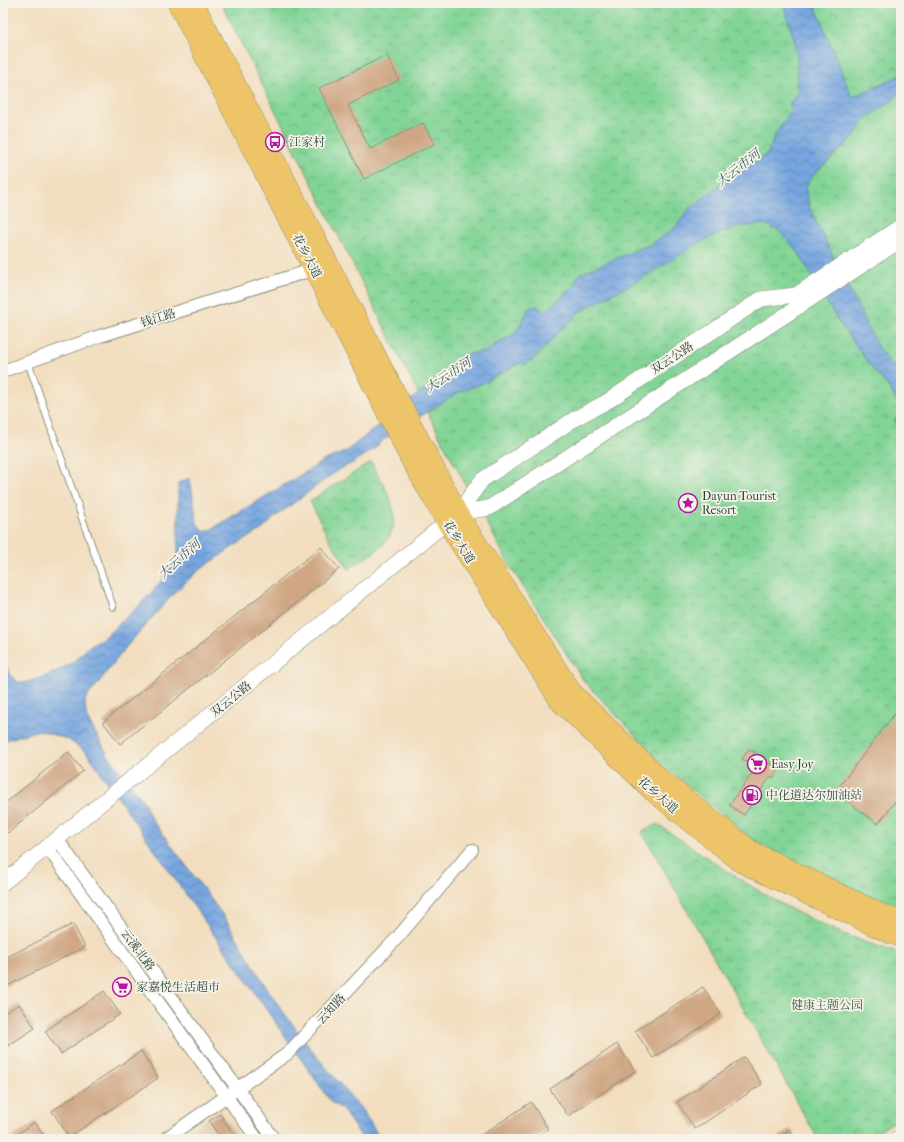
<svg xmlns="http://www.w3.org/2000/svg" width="904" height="1142" font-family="'IM FELL French Canon','Noto Serif SC',serif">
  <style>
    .built { fill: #e0ceb2 }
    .park { fill: url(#park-crowns); stroke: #508865 }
    .water { fill: url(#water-waves); stroke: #4a718a }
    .building { fill: #d0a785 }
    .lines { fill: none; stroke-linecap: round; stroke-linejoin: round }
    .service-casing { stroke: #888e7a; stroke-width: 8 }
    .minor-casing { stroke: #888e7a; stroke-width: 14 }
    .tertiary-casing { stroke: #888e7a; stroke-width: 16 }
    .primary-casing { stroke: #888e7a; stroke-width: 20 }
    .service { stroke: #fff; stroke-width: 6 }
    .minor { stroke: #fff; stroke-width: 12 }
    .tertiary { stroke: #fff; stroke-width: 15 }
    .primary { stroke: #eec469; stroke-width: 19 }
    .labels { text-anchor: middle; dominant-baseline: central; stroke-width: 3.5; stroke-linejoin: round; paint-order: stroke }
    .poi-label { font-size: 12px; fill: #1f3d34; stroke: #f7f3e8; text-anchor: start }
    .street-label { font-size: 12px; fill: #1f3d34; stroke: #f7f3e8 }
    .park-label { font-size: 12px; fill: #335b48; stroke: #f7f3e8 }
    .water-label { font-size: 13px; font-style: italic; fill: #395c67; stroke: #f7f3e8 }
  </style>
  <defs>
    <pattern id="park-crowns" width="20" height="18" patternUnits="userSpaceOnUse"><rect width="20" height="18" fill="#81d496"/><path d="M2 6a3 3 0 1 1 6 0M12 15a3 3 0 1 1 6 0" fill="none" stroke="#69ad7b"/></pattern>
    <pattern id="water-waves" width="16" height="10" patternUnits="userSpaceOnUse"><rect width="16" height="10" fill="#76a5df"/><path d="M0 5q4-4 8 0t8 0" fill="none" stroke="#6088b6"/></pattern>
  </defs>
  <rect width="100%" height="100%" fill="#f7f3e8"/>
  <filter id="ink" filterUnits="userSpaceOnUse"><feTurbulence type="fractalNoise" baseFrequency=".025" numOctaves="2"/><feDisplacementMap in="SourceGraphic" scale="8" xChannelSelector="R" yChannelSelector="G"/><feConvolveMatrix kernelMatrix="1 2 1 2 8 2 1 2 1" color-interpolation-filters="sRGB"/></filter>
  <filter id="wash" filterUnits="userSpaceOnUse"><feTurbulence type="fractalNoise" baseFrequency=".012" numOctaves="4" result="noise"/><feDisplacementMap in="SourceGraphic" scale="16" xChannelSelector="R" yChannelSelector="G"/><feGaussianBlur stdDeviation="0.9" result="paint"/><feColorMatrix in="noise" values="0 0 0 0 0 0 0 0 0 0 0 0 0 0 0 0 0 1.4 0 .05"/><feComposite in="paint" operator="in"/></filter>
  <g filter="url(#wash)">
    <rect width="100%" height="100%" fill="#f2debf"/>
    <path class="built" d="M220 1110 242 1139H177Z"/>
    <g class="park">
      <path d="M221 3H901V915L796 864 750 838 665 767 584 681 510 566 441 439Z"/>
      <path d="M371 462C385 488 409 519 382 546 373 555 359 561 349 569L329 539 310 501Z"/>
      <path d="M657 824C710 859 762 897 821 924 846 936 874 945 901 954V1117L867 1139H818L642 832Z"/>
    </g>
    <path class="water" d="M783 3H814L852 97 901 75V94L865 120 855 136 813 175 805 187 810 209 878 348 892 365 896 368 901 366V428L894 420 899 415 900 407 887 385 872 368 836 318 797 250 778 230 764 224 736 227 706 239 634 283 578 312 572 321 560 330 537 356 525 365 522 362 479 385 459 392 383 440 375 448 353 463 338 470 275 517 263 529 234 546 197 572 174 593 127 646 85 700 86 716 92 727 108 755 144 802 151 818 225 918 271 995 313 1052 363 1111 381 1139H363L342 1109 331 1102 86 752 69 740 39 730 3 741V656L10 676 20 683C37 681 61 671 74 661 84 654 90 641 103 639 130 613 163 588 178 553V483L190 478 197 523 204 532 210 530 325 460 345 452 421 392 450 377 457 368 459 359 462 355 487 351 498 342 512 336 518 329 529 308 536 306 546 311 565 295 566 291 571 290 579 274 651 244 675 228 689 209 731 176 744 170 768 153 775 135 790 113V103L797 94V61L795 42Z"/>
    <g id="blocks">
      <g class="building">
        <path d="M387 55 399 80 348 105 370 149 423 123 434 144 364 179 319 88Z"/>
        <path d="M321 547 339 569 120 744 103 722Z"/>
        <path d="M901 705V794L878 824 835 792Z"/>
        <path d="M749 749 779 770 773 778 771 776 744 815 729 805 756 768 742 759Z"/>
        <path d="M68 752 83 771 8 833 3 827V805Z"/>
        <path d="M73 924 85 947 3 988V959Z"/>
        <path d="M703 987 721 1014 653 1058 635 1031Z"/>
        <path d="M104 991 120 1014 61 1054 45 1031Z"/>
        <path d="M19 1004 35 1028 3 1049V1014Z"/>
        <path d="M617 1044 635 1071 568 1116 550 1089Z"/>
        <path d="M141 1051 158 1078 69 1137 52 1111Z"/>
        <path d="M744 1057 762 1084 695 1129 677 1102Z"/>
        <path d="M531 1102 548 1129 533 1139H475Z"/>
        <path d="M220 1114 237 1139H221L209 1121Z"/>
        <path d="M35 1122 46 1139H10Z"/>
        <path d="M790 1129 796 1139H776Z"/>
      </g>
    </g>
  </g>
  <g filter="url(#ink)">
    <use href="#blocks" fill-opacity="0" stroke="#888e7a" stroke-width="1"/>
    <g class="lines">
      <defs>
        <path id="service" d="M28 362 113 607"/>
        <g id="minor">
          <path d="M3 371 100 336 315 269"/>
          <path d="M57 839 274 1139"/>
          <path d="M47 847 257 1139"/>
          <path d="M165 1139 287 1054 398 937 472 850"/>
        </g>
        <g id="tertiary">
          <path d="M458 513 489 508 901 240"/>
          <path d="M3 883 458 513 482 480 576 418 608 401 761 299 796 295 901 226"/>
          <path d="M897 1139 901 1137"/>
        </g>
        <g id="primary">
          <path d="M177 3 410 459 446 522 560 702 652 791 741 863 890 934 901 937"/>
          <path d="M194 3 458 513 572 692 660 778 752 851 887 916 901 920"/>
        </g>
      </defs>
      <use href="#service" class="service-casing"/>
      <use href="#minor" class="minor-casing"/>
      <use href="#tertiary" class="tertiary-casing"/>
      <use href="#primary" class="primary-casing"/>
      <use href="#service" class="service"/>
      <use href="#minor" class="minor"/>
      <use href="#tertiary" class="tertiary"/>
      <use href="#primary" class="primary"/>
    </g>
  </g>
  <defs>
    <symbol id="bus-ring" viewBox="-11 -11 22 22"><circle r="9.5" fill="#f7f3e8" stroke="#b5179e" stroke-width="1.5"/><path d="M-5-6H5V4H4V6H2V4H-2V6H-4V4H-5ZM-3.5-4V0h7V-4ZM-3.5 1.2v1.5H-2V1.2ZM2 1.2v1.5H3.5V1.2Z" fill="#b5179e"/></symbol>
    <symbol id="sight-ring" viewBox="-11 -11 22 22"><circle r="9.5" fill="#f7f3e8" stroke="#b5179e" stroke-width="1.5"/><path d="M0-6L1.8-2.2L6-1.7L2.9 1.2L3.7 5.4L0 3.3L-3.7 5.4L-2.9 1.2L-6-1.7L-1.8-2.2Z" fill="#b5179e"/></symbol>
    <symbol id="supermarket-ring" viewBox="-11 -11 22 22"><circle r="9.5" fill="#f7f3e8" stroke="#b5179e" stroke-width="1.5"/><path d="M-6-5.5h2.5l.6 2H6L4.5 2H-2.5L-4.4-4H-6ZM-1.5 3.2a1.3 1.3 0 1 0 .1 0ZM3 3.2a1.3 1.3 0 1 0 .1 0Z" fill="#b5179e"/></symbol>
    <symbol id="fuel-ring" viewBox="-11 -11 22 22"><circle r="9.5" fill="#f7f3e8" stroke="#b5179e" stroke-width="1.5"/><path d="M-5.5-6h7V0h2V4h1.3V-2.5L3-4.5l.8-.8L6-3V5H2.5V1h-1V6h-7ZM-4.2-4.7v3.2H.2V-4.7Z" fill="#b5179e"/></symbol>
  </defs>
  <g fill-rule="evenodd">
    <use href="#bus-ring" x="264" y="131" width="22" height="22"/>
    <use href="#sight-ring" x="677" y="492" width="22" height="22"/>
    <use href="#supermarket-ring" x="746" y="753" width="22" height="22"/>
    <use href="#fuel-ring" x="741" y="784" width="22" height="22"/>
    <use href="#supermarket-ring" x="111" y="976" width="22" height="22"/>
  </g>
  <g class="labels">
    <g class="poi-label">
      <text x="289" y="142">江家村</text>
      <text x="702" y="496">Dayun Tourist<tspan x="702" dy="14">Resort</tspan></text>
      <text x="771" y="764">Easy Joy</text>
      <text x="766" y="795">中化道达尔加油站</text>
      <text x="136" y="987">家嘉悦生活超市</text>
    </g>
    <g class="street-label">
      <text transform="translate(307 256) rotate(62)">花乡大道</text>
      <text transform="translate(158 318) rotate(-17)">钱江路</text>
      <text transform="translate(672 358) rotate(-33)">双云公路</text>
      <text transform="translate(459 542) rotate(58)">花乡大道</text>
      <text transform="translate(231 699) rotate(-39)">双云公路</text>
      <text transform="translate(658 795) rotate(41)">花乡大道</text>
      <text transform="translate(138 950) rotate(54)">云溪北路</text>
      <text transform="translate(331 1009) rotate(-47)">云知路</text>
    </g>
    <g class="park-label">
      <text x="827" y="1005">健康主题公园</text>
    </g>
    <g class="water-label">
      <text transform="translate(738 168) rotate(-38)">大云市河</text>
      <text transform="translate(448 375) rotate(-33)">大云市河</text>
      <text transform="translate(179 559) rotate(-42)">大云市河</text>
    </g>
  </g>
  <rect width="904" height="1142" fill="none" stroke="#f7f3e8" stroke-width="16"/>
</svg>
